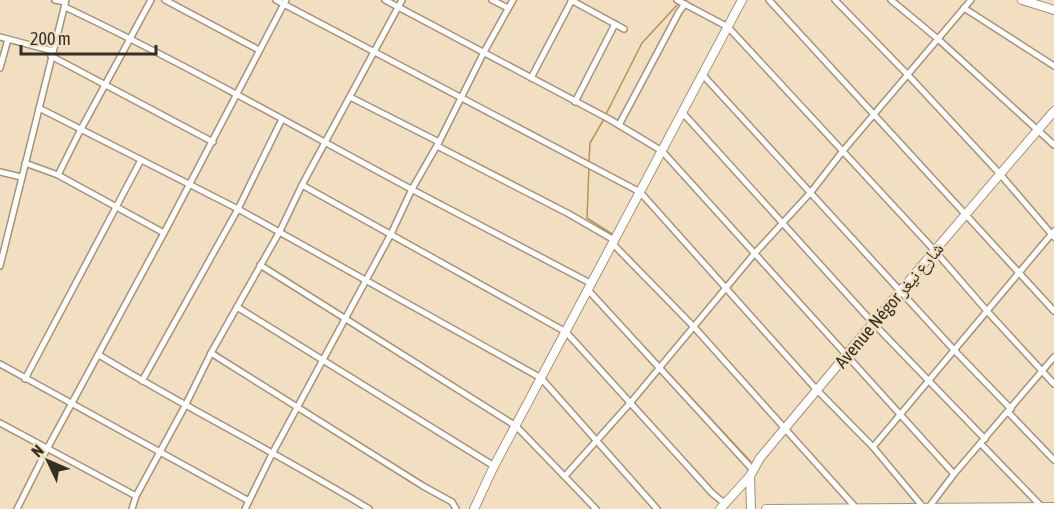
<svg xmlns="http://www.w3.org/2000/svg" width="1054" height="509" font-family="'Asap Condensed','Noto Naskh Arabic',sans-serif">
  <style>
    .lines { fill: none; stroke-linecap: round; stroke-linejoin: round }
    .stream { stroke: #b8924f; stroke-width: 1.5 }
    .street-casing { stroke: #a49377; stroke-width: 8 }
    .secondary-casing { stroke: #a49377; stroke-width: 10 }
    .street { stroke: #fff; stroke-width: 5 }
    .secondary { stroke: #fff; stroke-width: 8 }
    .labels { text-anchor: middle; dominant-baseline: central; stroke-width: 5; stroke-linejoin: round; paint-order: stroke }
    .street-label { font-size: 18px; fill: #362f23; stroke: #f2dfc2 }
  </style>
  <rect width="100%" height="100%" fill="#f2dfc2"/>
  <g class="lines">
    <g class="stream">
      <path d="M606 114 642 43 678 4"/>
      <path d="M589 161 590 143 604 119"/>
      <path d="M589 166 587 218 612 234"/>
      <path d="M648 351 751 462"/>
    </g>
    <defs>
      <g id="street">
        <path d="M55 0 65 2"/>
        <path d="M165 0 259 50"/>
        <path d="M276 0 640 192 817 390 873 447 923 507"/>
        <path d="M385 0 609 119 662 151 954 474"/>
        <path d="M492 0 508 8"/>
        <path d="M571 0 624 29"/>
        <path d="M677 0 728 27 935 251 987 311 1054 384"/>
        <path d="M769 0 1054 311"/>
        <path d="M835 0 908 75 1000 174 1054 237"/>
        <path d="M891 0 938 39 1054 145"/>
        <path d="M65 7C183 63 296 127 411 189 471 221 532 252 592 284"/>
        <path d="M964 8 1054 66"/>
        <path d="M0 37 53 51"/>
        <path d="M51 56 213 142"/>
        <path d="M0 68 8 39"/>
        <path d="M702 74 955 351 1011 409"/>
        <path d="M531 78 572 0"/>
        <path d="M350 97 439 142"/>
        <path d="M575 102 615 24"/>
        <path d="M39 108 238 209 541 378 657 509"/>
        <path d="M682 112 873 323 985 439"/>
        <path d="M619 125 679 12 685 4"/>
        <path d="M437 146 569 214 614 240"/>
        <path d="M25 163 58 175 80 131 151 0"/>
        <path d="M0 172 21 177"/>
        <path d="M58 175 164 233"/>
        <path d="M302 185 566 332 712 493 724 503"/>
        <path d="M612 243 694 327 857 509"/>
        <path d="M260 265 516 426 596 509"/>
        <path d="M0 266 66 0"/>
        <path d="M589 291 753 470"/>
        <path d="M237 307 494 466"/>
        <path d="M211 353 423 486 452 502 456 509"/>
        <path d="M99 355C188 409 281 455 369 509"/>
        <path d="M0 364 249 501"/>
        <path d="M25 379 141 160"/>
        <path d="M142 381 238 209 282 119"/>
        <path d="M1008 412 1054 460"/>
        <path d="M0 423 136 496"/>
        <path d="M981 444 1041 506"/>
        <path d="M873 447 1054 231"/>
        <path d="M565 476 631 402 755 253 811 192 842 152 971 0"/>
        <path d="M929 507 954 474 1054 357"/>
        <path d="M17 509 47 449 164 233 286 0"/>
        <path d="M132 509 136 496 185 406 211 353 280 231 302 185 402 0"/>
        <path d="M245 509 272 454 391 234 412 189 439 142 484 52 513 0"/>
      </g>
      <g id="secondary">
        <path d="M1022 0 1054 10"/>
        <path d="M474 509 494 466 742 0"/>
        <path d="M720 509 750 476"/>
        <path d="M751 509 750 476 760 458 873 323 1054 111"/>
        <path d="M766 509 1054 507"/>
      </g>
    </defs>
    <use href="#street" class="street-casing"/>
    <use href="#secondary" class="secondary-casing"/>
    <use href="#street" class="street"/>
    <use href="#secondary" class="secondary"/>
  </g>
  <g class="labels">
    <g class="street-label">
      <text transform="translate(889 305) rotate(-50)">Avenue Négor شارع نيغر</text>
    </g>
  </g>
  <g transform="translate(48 461) rotate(314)" stroke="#f2dfc2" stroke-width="4.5" paint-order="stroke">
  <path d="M0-4.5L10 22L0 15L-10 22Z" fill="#362f23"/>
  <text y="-9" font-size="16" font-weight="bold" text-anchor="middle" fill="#362f23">N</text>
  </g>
  <path d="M21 45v9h135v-9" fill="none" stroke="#362f23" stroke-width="3"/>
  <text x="30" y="45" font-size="18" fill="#362f23" stroke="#f2dfc2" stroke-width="4.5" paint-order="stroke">200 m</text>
</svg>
